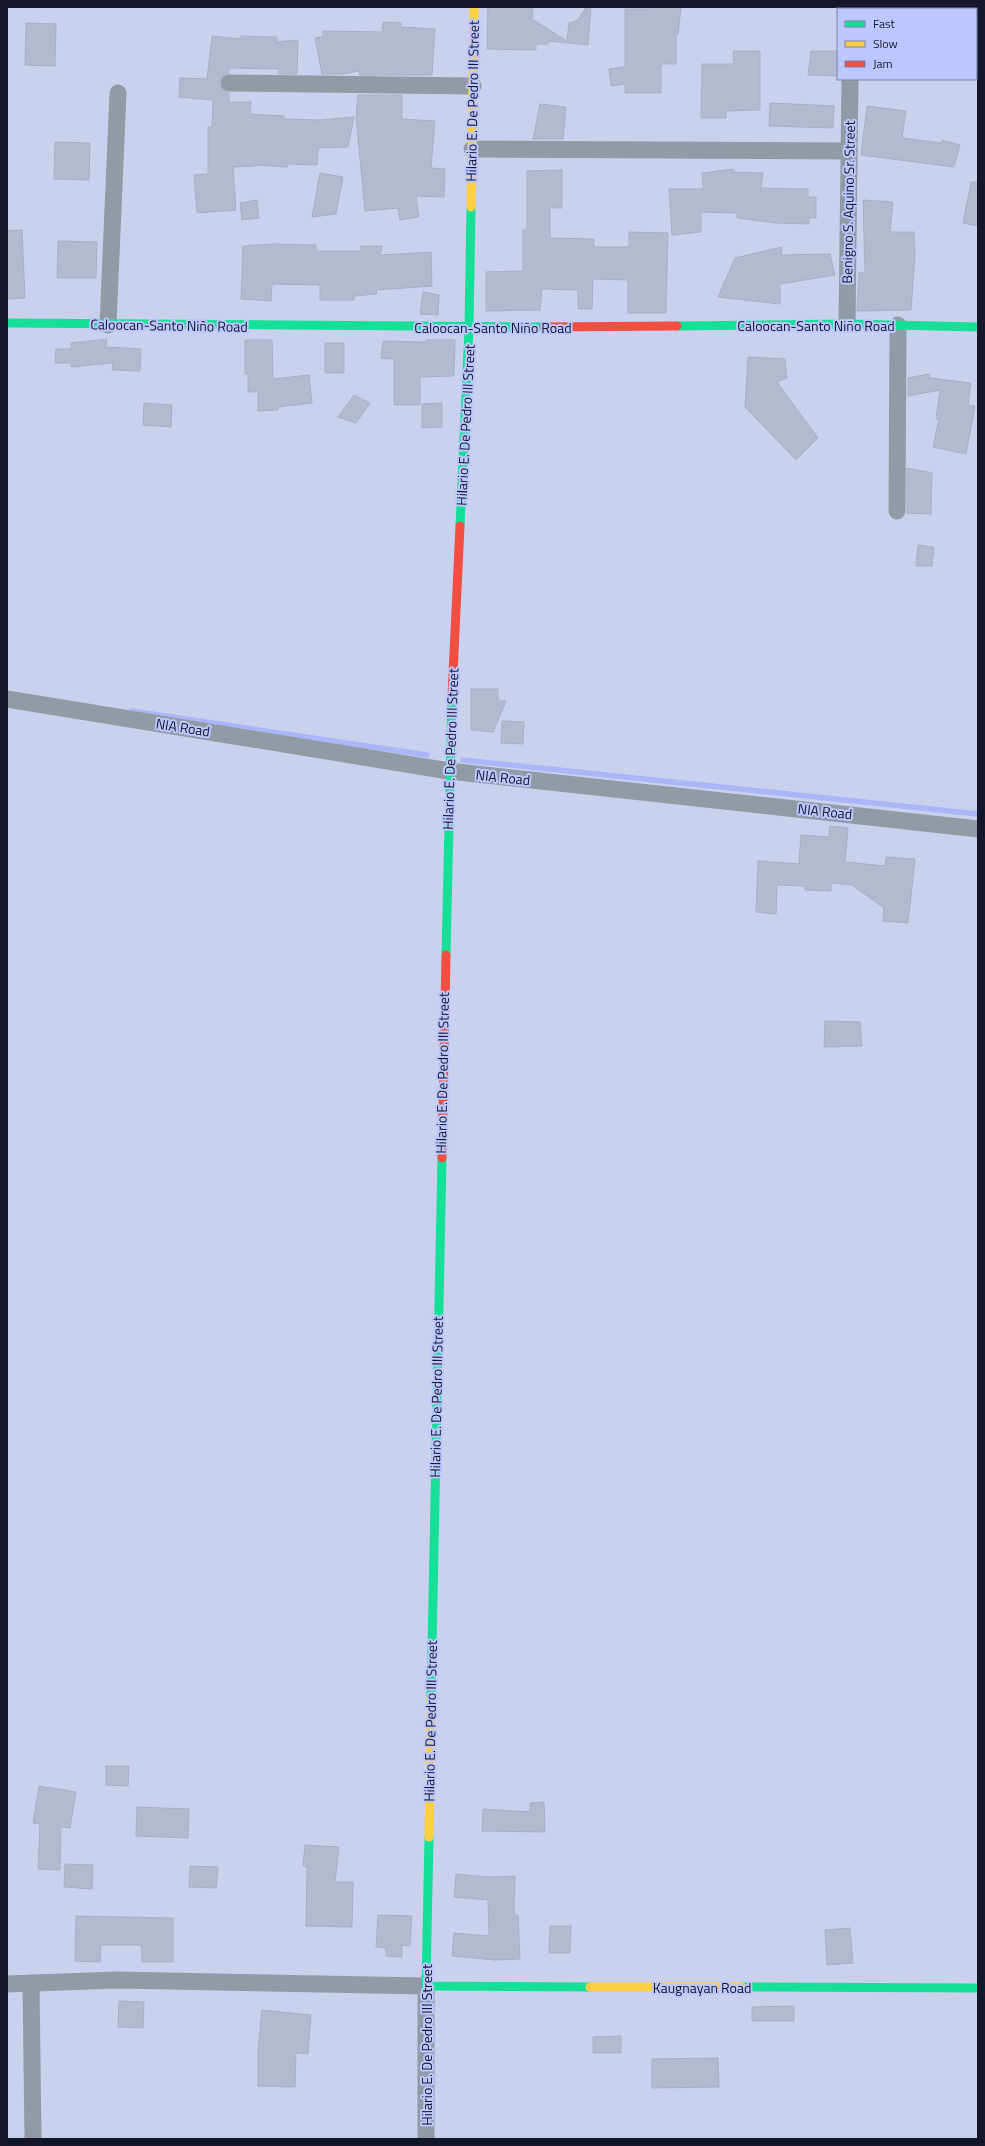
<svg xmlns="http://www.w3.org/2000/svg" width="985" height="2146" font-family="'Titillium Web',sans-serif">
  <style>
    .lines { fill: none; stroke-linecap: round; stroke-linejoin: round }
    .stream { stroke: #aab6f7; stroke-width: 5.5 }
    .building { fill: #b4b9d1; stroke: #a9aec5 }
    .street { stroke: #929ba5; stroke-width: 17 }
    .fast { stroke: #16e098; stroke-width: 9 }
    .slow { stroke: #ffcf43; stroke-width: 9 }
    .jam { stroke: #f24e42; stroke-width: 9 }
    .labels { text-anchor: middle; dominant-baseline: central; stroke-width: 4; stroke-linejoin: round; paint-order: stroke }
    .street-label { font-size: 14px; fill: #14172b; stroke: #bbc7fe }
  </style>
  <rect width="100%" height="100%" fill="#cad1ef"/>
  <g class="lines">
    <g class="stream">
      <path d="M132 711 427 755"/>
      <path d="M463 760 978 814"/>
    </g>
  </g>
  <g class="building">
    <path d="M488 7H533L532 19 567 41 569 23 578 20 586 7H591L588 45 548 41V44H536V50L487 49Z"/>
    <path d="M654 7H681L678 34H676V64H661V93H625V84L611 86 609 69 625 67V9H654Z"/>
    <path d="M383 22 401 23V27L435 29 432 75H359L360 71 341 74H322L315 38 323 37V31L382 32Z"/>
    <path d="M26 23 56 24 55 66 25 65Z"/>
    <path d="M212 36 241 39V36L277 37V42L298 40 297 74H278L279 69 229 68V73L221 78 219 83 224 91 229 93V102H251L250 114 284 116V119L320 120 354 117 348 147 318 148 317 165 287 164V167L255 165V166L233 167 236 210 197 213 194 175 208 174V127H212L213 100 179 97 180 78 207 79Z"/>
    <path d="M733 51H760V110L726 111V118H701L702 64H734Z"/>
    <path d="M811 51H838V76L808 75Z"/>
    <path d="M358 95H402V119L435 121 431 168 445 169 444 197 416 196 419 217 400 220 398 208 365 211 356 116Z"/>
    <path d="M770 103 834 106 833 128 769 126Z"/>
    <path d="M540 104 566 107 563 139H533Z"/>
    <path d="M867 106 906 111 902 138 943 143 942 140 960 145 954 167 861 155Z"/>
    <path d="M55 142 90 143 89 180 54 179Z"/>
    <path d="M733 169 734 172 763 173 761 188 808 189V197H816V218H809V224L776 223 737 218V213L701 212V232L672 235 669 189H703L702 173Z"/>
    <path d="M562 170V208H550V238L594 239V247H629V232L668 233 666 313H628V280L593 279 592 309H578V290L542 289 540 310 486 311V272L523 271V230H527V171Z"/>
    <path d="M320 173 343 177 336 214 312 217Z"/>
    <path d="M971 182H978V226L963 223Z"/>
    <path d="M257 200 259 218 242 220 240 203Z"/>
    <path d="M863 200 893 202 890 232H914L915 255 911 310 857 311 859 272 865 273Z"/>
    <path d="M22 230 25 298 7 299V231Z"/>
    <path d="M58 241 97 242 96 278H57Z"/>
    <path d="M274 244 316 245V251H360L361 246H382L380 255 431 252 432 286 376 290 377 294 354 296V300H320V285L272 284 271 301 241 299 243 246Z"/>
    <path d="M782 247 781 255 830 254 835 275 780 284V304L718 297 735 258Z"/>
    <path d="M423 292 439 295 438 315 420 314Z"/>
    <path d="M107 339 106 347 141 349 140 371 112 370 113 363 71 367V363H55L56 349H71V343Z"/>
    <path d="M245 340H272L273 379 309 375 312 403 278 407V410L258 411V392H248V374H245Z"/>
    <path d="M426 340H455L454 376 420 377V405H394V359L381 358 383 341 426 342Z"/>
    <rect x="325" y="343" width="19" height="30"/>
    <path d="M748 357 785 359 787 378 777 382 818 438 796 460 745 407Z"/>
    <path d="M929 374 930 378 971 383 968 405 975 406 966 454 933 447 939 419H936L940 390 908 396V378Z"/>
    <path d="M354 395 370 403 356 423 338 417Z"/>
    <path d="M144 403 172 405 171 427 143 425Z"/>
    <path d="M442 403V427L422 428V404Z"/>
    <path d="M907 468 932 473 931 514 907 513Z"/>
    <path d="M918 545 934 547 932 566H916Z"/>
    <path d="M471 689H498V701H506L493 732 471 730Z"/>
    <path d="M502 721 524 722 523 744 501 743Z"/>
    <path d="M830 826 848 828 845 862 885 866 886 857 915 859 908 923 883 921 884 908 852 885 831 883V891L805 890V886L777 885 776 914 756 912 758 861 799 864 801 835 829 837Z"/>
    <path d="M825 1021 860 1022 862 1046 824 1047Z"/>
    <path d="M106 1766H129L128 1786 106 1785Z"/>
    <path d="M39 1786 76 1792 70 1828 61 1827 60 1870 38 1869 40 1824 33 1823Z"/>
    <path d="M544 1802 545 1832 482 1831 483 1809 530 1812V1803Z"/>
    <path d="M137 1807 189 1809 188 1838 136 1836Z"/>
    <path d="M305 1845 339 1847 335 1882H353L352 1927 306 1926 307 1867 303 1866Z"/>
    <path d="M65 1864 93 1865 92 1889 64 1887Z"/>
    <path d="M190 1866 218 1867 216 1888 189 1887Z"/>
    <path d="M456 1874 489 1877 515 1876 514 1915H518L520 1959 495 1960 452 1956 454 1933 489 1936 488 1900 454 1897Z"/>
    <path d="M378 1915 412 1916 410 1946 402 1945V1957L386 1956V1948L376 1947Z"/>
    <path d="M76 1916 173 1918V1962H142L141 1945H101L100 1962 75 1961Z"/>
    <path d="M550 1926H571L570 1953H549Z"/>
    <path d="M850 1928 853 1963 827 1965 825 1930Z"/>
    <path d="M119 2001 144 2002 143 2028 118 2027Z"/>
    <path d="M794 2006V2021H752V2007Z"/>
    <path d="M262 2010 311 2015 308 2054 296 2053 295 2087 258 2086V2050Z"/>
    <path d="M621 2036V2053H593V2037Z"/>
    <path d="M718 2058 719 2087 652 2088V2059Z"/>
  </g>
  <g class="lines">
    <g class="street">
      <path d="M851 9V7"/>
      <path d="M229 83 473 86"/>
      <path d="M472 149 849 151"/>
      <path d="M847 324 850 79"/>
      <path d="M108 325 118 93"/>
      <path d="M897 511 898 325"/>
      <path d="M7 699 449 771 978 829"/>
      <path d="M31 1983 33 2139"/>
      <path d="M7 1984 117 1980 426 1986V2139"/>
    </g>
    <g class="fast">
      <path d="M7 323 544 327"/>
      <path d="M677 326 847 324 978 327"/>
      <path d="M460 526 469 328 471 207"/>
      <path d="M446 955 452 695"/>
      <path d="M431 1697 442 1158"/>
      <path d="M429 1837 426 1986 590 1987"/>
      <path d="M742 1987 978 1988"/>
    </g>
    <g class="slow">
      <path d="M471 207 474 7"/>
      <path d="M429 1837 431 1697"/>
      <path d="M590 1987H742"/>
    </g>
    <g class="jam">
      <path d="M544 327 677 326"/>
      <path d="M452 695 460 526"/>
      <path d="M442 1158 446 955"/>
    </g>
  </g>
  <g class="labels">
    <g class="street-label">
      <text transform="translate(472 101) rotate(-89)">Hilario E. De Pedro III Street</text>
      <text transform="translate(848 202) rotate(-89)">Benigno S. Aquino Sr. Street</text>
      <text transform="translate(169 325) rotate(1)">Caloocan-Santo Niño Road</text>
      <text x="816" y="325">Caloocan-Santo Niño Road</text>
      <text x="493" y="327">Caloocan-Santo Niño Road</text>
      <text transform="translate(465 425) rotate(-87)">Hilario E. De Pedro III Street</text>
      <text transform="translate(183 727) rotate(9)">NIA Road</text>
      <text transform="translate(450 749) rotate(-88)">Hilario E. De Pedro III Street</text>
      <text transform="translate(503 777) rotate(6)">NIA Road</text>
      <text transform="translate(825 811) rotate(6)">NIA Road</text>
      <text transform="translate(442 1073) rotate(-89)">Hilario E. De Pedro III Street</text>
      <text transform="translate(436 1397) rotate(-89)">Hilario E. De Pedro III Street</text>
      <text transform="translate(430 1721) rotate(-89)">Hilario E. De Pedro III Street</text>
      <text x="702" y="1987">Kaugnayan Road</text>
      <text transform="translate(426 2045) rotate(-90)">Hilario E. De Pedro III Street</text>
    </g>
  </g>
  <rect width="985" height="2146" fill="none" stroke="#14172b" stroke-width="16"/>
  <rect x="837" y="8" width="140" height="72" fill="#bbc7fe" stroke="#7881aa"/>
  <rect x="845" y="21" width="20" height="6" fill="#16e098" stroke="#7881aa"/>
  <text x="873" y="28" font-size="12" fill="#14172b">Fast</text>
  <rect x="845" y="41" width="20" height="6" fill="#ffcf43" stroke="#7881aa"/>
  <text x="873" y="48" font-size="12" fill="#14172b">Slow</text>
  <rect x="845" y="61" width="20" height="6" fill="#f24e42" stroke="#7881aa"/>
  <text x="873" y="68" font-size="12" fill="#14172b">Jam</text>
</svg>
